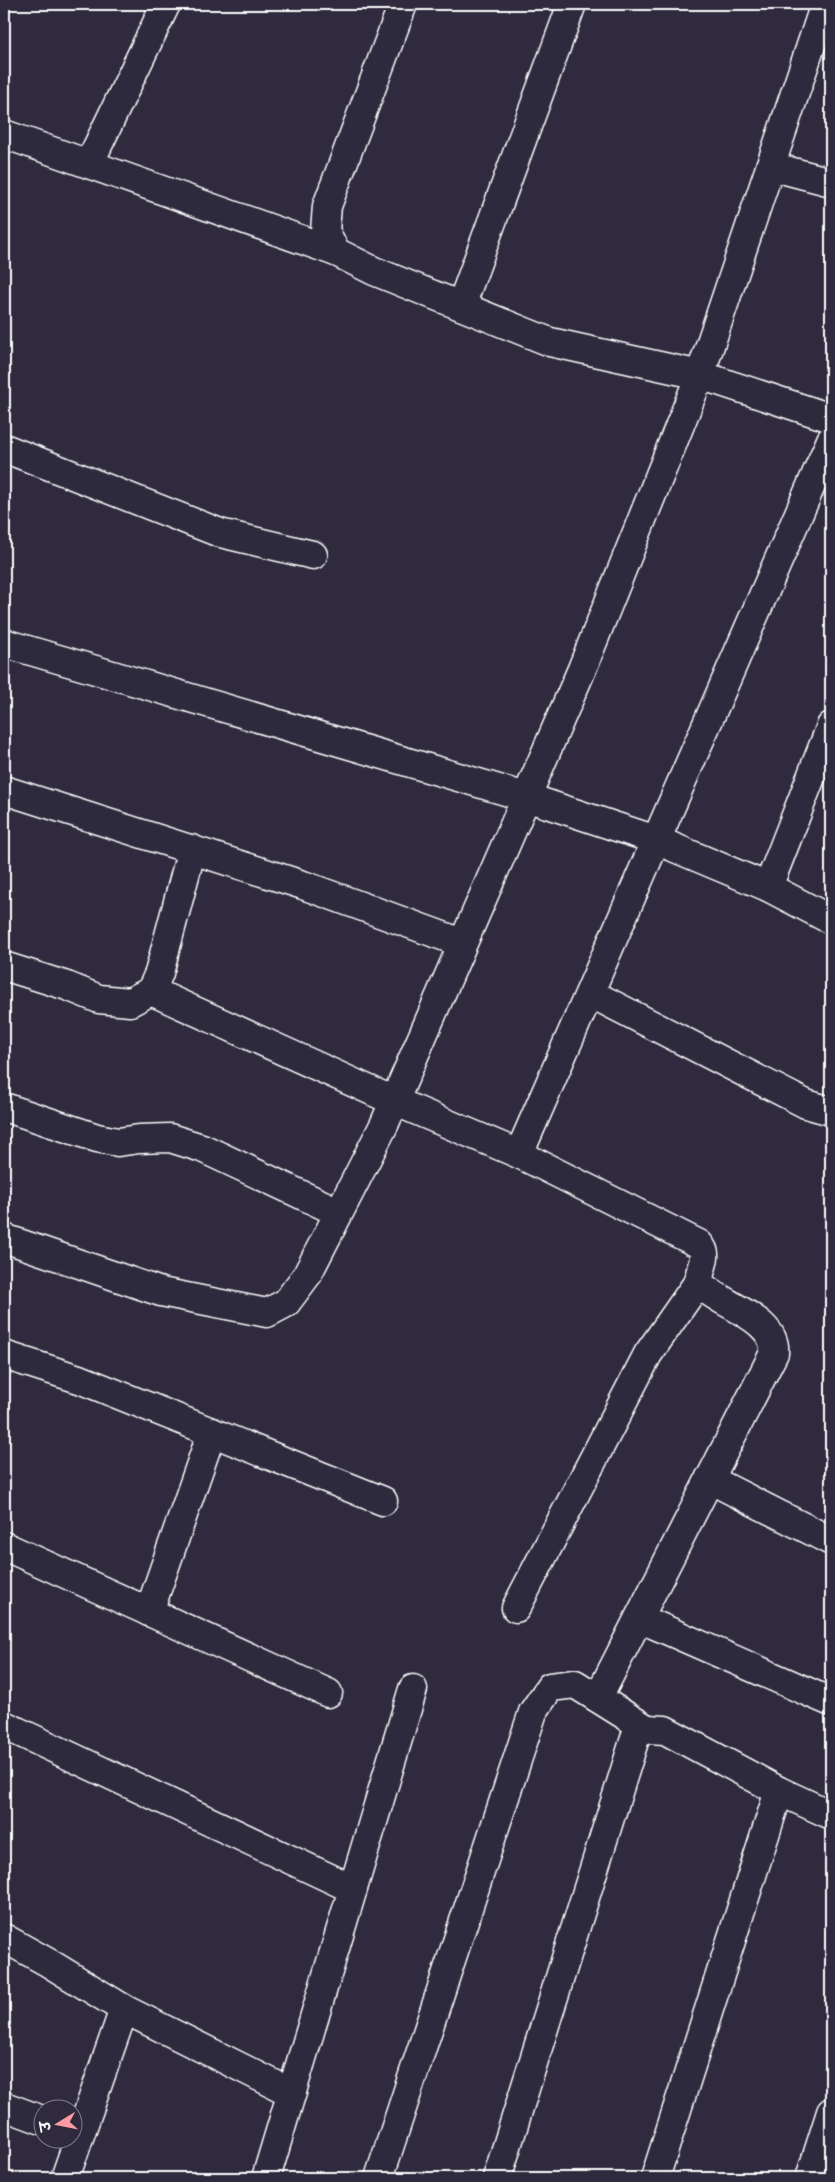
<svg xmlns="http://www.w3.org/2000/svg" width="835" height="2182" font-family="'Comic Neue','Playpen Sans Deva',sans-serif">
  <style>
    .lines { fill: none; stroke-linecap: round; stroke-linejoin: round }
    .street-casing { stroke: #fff; stroke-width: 31 }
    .street { stroke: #2f2a3d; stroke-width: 28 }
  </style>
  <rect width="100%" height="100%" fill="#2f2a3d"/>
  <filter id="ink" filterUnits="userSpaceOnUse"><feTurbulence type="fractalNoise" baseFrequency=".02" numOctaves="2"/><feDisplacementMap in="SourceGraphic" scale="10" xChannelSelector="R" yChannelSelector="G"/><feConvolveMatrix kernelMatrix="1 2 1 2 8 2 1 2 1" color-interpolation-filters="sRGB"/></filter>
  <g filter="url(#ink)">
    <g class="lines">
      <defs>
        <g id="street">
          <path d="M403 4 327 206 325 231 336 252 374 271 550 342 700 375 831 418"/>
          <path d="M4 134 336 252"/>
          <path d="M89 164 166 4"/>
          <path d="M770 166 831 182"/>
          <path d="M461 306 572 4"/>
          <path d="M4 448 220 533 313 555"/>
          <path d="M4 643 526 797 656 840 768 887 831 920"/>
          <path d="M4 790 303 885 462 943"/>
          <path d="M768 887 831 726"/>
          <path d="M4 966 67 986 99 999 130 1002 151 991 159 973 192 849"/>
          <path d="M151 991 394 1101 519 1154 699 1244C712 1258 696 1268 700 1284 720 1305 778 1319 774 1353L598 1698"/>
          <path d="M590 993 806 1104 831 1111"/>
          <path d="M4 1107 97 1138 118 1142 139 1139 170 1138 202 1148 338 1212"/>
          <path d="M519 1154 831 440"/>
          <path d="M4 1238 161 1292 267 1313 286 1303 307 1275 384 1125 582 669 700 375 825 4"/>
          <path d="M4 1355 82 1380 383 1501"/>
          <path d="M709 1479 831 1541"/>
          <path d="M4 1546 328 1693"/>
          <path d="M516 1608 648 1354 699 1281"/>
          <path d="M149 1612 212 1432"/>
          <path d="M639 1618 831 1702"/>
          <path d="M4 1725 353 1889"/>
          <path d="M4 1938 49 1963 124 2009 292 2093"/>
          <path d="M4 2106 42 2120"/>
          <path d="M65 2178 124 2009"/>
          <path d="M266 2178 413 1689"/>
          <path d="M379 2178 533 1712 550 1687 575 1684 647 1729"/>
          <path d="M497 2178 636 1735 647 1729 665 1730 779 1791 831 1815"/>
          <path d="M655 2178 779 1791"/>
          <path d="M810 2178 831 2112"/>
        </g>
      </defs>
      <use href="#street" class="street-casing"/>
      <use href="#street" class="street"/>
    </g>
  </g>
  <rect width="835" height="2182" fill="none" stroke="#2f2a3d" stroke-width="20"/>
  <rect x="10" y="10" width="815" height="2162" fill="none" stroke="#fff" stroke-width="2" filter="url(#ink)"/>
  <g transform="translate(58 2124) rotate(260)"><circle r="24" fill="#2f2a3d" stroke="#827f8b"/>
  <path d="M0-4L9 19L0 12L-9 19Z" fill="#ff9aa2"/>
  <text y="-8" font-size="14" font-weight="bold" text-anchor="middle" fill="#ffffff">उ</text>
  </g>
</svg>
